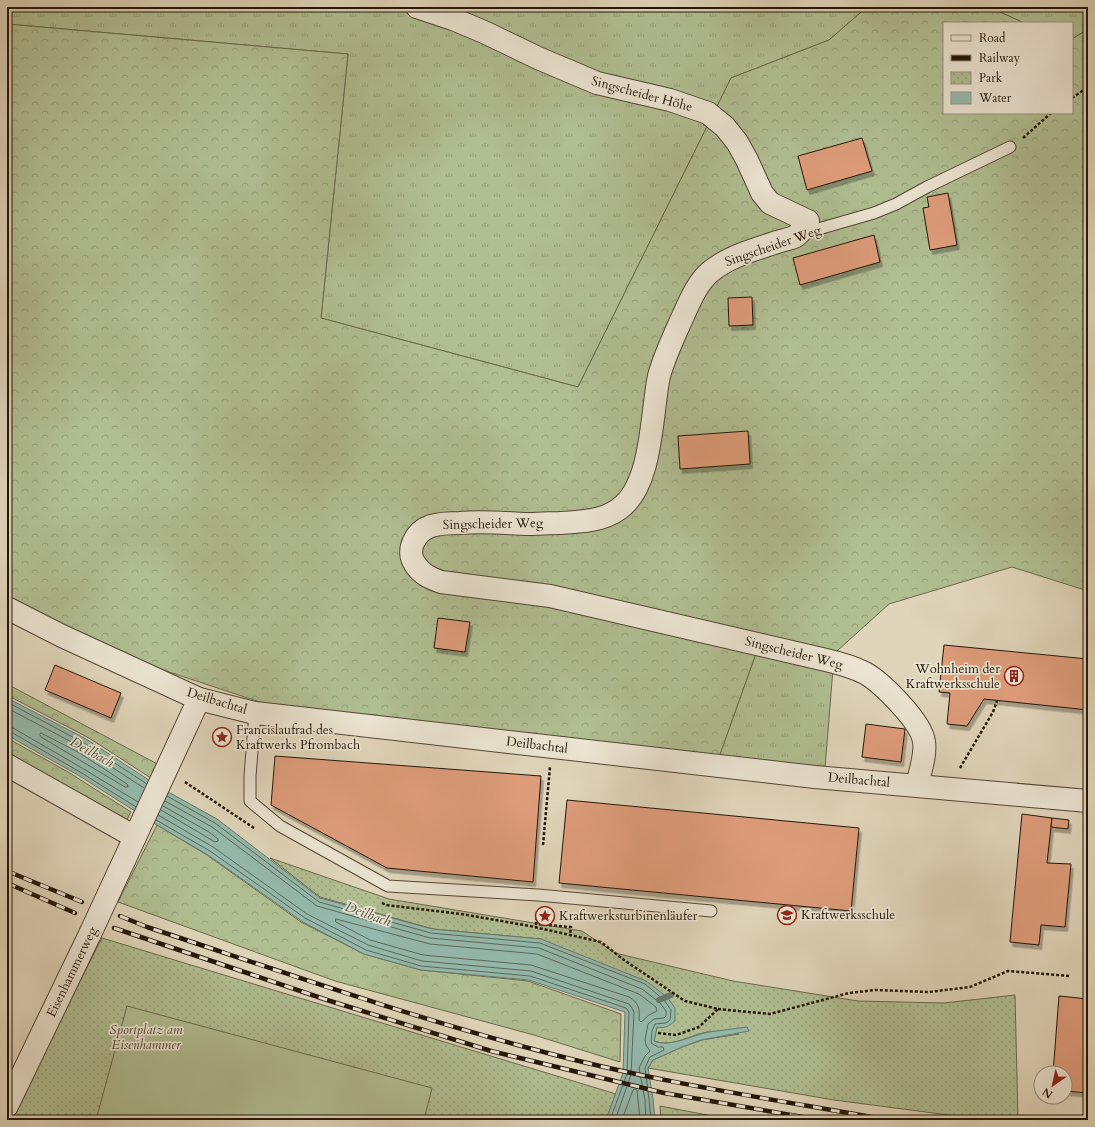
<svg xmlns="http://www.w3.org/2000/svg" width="1095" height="1127" font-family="Cardo,serif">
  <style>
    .grass { fill: url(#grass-tufts); stroke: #6a6a4d }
    .forest { fill: url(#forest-crowns); stroke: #6a6a4d }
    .park { fill: url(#park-dots); stroke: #6a6a4d }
    .pitch { fill: #b0be92; stroke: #6a6a4d }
    .water { fill: #94b9ac; stroke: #67786a }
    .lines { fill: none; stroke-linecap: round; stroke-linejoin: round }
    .shore { stroke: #5c685a; stroke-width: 1 }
    .stream { stroke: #67786a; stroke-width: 6 }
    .building { fill: #de9c7a; stroke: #241608; filter: url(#shadow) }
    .service-casing { stroke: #534634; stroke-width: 13 }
    .minor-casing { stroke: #534634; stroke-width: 24 }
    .tertiary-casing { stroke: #534634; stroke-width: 24 }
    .path { stroke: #241608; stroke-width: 2.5; stroke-dasharray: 3 2; stroke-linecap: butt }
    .service { stroke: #ebe4d2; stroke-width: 11 }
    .minor { stroke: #ebe4d2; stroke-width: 22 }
    .tertiary { stroke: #ebe4d2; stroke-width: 22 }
    .rail-casing { stroke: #241608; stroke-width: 4.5 }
    .rail { stroke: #ebe4d2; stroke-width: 3; stroke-dasharray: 9; stroke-linecap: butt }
    .tertiary-bridge-casing { stroke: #534634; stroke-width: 24; stroke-linecap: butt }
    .tertiary-bridge { stroke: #ebe4d2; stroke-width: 22 }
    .labels { text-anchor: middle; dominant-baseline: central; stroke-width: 3.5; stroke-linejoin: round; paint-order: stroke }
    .street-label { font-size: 13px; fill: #241608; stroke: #ebe4d2 }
    .poi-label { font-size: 13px; fill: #241608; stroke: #ebe4d2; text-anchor: start }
    .park-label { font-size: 13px; font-style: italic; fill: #4e4831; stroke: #ebe4d2 }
    .water-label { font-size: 14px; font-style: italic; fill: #4b4f41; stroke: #ebe4d2 }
  </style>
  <defs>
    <pattern id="grass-tufts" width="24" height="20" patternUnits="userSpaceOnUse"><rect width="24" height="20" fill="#b0be92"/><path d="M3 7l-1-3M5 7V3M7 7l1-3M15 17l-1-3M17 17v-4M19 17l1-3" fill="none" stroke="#97a37c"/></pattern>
    <pattern id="forest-crowns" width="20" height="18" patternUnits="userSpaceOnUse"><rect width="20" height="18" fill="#b0be92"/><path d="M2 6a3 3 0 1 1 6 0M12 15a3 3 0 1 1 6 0" fill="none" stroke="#97a37c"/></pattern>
    <pattern id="park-dots" width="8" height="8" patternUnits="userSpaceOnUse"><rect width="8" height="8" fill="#b0be92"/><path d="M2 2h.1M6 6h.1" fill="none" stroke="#97a37c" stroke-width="1.8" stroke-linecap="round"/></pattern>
    <filter id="shadow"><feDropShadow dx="2.5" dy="4.5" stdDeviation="0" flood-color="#0004"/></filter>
  </defs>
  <rect width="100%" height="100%" fill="#e0d5ba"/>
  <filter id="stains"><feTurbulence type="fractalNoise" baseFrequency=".005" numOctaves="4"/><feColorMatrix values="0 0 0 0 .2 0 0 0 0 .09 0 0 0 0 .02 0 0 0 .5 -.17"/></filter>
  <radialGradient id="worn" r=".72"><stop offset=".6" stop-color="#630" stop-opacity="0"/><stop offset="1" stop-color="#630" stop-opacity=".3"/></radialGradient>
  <g class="grass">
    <path d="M7 7H867L829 40 731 78 578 387 321 318 348 54 7 24Z"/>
    <path d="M989 7H1088V29L1072 39V23H1024Z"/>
    <path d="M759 645 833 669 825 768 719 757Z"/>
  </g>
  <g class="forest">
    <path d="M867 7H989L1024 23H944V113H1072V39L1088 29V591L1012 567 889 604 827 660 759 645 719 757 532 734 272 706 154 667 7 598V24L348 54 321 318 578 387 731 78 829 40Z"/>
    <path d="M7 684 163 767 157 782 89 738 7 695Z"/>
    <path d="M7 738 68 772 131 812 121 831 7 755Z"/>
    <path d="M157 825 207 855 301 922 364 954 421 970 528 981 621 1014 620 1062 534 1035 335 981 118 902Z"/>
    <path d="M660 1106 734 1120H661Z"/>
  </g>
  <g class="park">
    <path d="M270 858 389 899 582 931 615 953 733 981 858 1001 944 1003 1015 995 1018 1120H987L834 1100 648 1068 653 1060 682 1047 702 1040 739 1034C729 1034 717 1031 707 1032 690 1035 672 1048 654 1041L657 1027 541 939 433 929 320 897Z"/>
    <path d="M102 938 616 1094 606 1120H9Z"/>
  </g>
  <path class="pitch" d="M127 1006 432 1088 424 1120H96Z"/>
  <path class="water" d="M7 698 86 739 161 788 217 819 320 898 432 929 541 939 646 981 667 997 675 1008V1021C669 1026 664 1029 657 1027L654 1041C670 1048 693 1035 709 1032 722 1030 734 1029 747 1027L749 1031 701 1040 682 1047 653 1060 648 1068 653 1099 655 1120H606L623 1073 625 1012 529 980 421 970 364 954 303 922 208 855 157 825 78 775 7 735Z"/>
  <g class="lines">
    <g class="shore">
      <path d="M7 702 84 743 147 784"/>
      <path d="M7 708 81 747 144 788"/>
      <path d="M7 727 13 728 82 768 138 802"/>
      <path d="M7 732H11L80 772 136 807"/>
      <path d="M41 733 78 752 127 784 128 787H125L41 737 40 735Z"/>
      <path d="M167 796 215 823 319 902 431 933 540 943 645 984 664 1000 671 1010 670 1020 666 1023 655 1024 652 1031 651 1043 658 1047H663L664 1050 650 1057 645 1068 649 1099 651 1120"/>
      <path d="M165 801 212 827 317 906 430 938 539 948 642 989 660 1003 666 1011V1016L664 1018 654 1019 648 1024 645 1040 646 1045 650 1051 645 1056 639 1068 645 1100 646 1120"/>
      <path d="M161 810 215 842 218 841V839L209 832 163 806"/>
      <path d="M158 815 213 847 307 914 368 945 422 961 531 971 629 1004 632 1008 634 1012 631 1075 615 1120"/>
      <path d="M156 820 210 851 305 918 366 950 421 966 530 976 626 1008 629 1012 627 1074 610 1120"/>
      <path d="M336 919 430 944 537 954 639 994 656 1007 657 1011 649 1015 641 1022 639 1020C640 1010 639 1002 629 997L531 965 423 955 370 940 336 922Z"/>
      <path d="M622 1120 633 1090 635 1089 637 1090 640 1120"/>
    </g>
    <path class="stream" d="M659 1000 671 995"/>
  </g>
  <g class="building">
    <path d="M862 138 872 171 807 190 798 156Z"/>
    <path d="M948 193 957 245 930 250 923 208 929 207 927 197Z"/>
    <path d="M874 235 880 262 800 285 793 258Z"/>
    <path d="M752 297 753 325 729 326 728 298Z"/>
    <path d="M748 431 750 464 680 469 678 436Z"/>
    <path d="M438 618 470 622 465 652 434 648Z"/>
    <path d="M944 645 1088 659V710L984 699 967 726 947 724 950 693 939 692Z"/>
    <path d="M55 665 121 693 111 718 45 690Z"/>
    <path d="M866 724 905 729 901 762 862 757Z"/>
    <path d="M275 756 541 776 533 882 387 868 271 805Z"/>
    <path d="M567 800 859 828 851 911 559 883Z"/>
    <path d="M1022 814 1052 818 1047 863 1071 864 1065 927 1041 925 1039 945 1010 942Z"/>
    <path d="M1052 818 1069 820 1068 829 1051 827Z"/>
    <path d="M1059 996 1088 999V1093L1065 1091V1073H1053Z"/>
  </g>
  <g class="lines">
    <defs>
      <g id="service">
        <path d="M801 234 874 213 896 204 927 187 1010 147"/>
        <path d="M255 713 250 776V801L280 826 388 886 538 895 711 911"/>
      </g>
      <g id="minor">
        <path d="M417 7 453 19 484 32 538 58 597 83 670 100 708 113 725 127 737 142 747 160 762 193 770 203 808 221C805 226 800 233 796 236 791 239 783 240 777 242 754 250 729 256 710 272 697 283 690 301 683 316 675 334 664 357 659 376 651 414 653 485 619 509 603 521 580 522 560 523 549 523 537 524 525 524 503 523 482 521 460 523 451 523 441 523 431 526 416 531 405 550 415 564 421 574 430 578 441 582L550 596 826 660C839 663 853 667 865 673 881 682 922 722 924 742 926 755 920 772 917 785"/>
        <path d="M7 608 62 636 199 699"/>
        <path d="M7 765 135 837"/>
      </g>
      <g id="tertiary">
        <path d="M109 893 199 699 255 713 815 777 1088 801"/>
        <path d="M7 1106 90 934"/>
      </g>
    </defs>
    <use href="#service" class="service-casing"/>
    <use href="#minor" class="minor-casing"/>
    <use href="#tertiary" class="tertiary-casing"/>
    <g class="path">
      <path d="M1072 98 1088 87"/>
      <path d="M1023 138 1051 113"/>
      <path d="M960 768 993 712 997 701"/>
      <path d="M185 782 254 828"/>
      <path d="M543 845 550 767"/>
      <path d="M382 903 386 905 461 914 530 926 601 942 624 960 685 1001 718 1009 699 1027 676 1035 658 1033"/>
      <path d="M537 912 536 924 571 927 570 935"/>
      <path d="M718 1009 770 1014 849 993 875 990 929 992 970 987 1008 971 1070 976"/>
    </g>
    <use href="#service" class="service"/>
    <use href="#minor" class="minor"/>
    <use href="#tertiary" class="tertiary"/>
    <defs>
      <g id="rail">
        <path d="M7 871 82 902"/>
        <path d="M7 883 75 913"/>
        <path d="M120 916 147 927C277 970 407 1016 540 1051 654 1082 772 1099 888 1120"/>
        <path d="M114 928 327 1000 491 1051 664 1093 820 1120"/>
      </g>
    </defs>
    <use href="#rail" class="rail-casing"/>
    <use href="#rail" class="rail"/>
    <defs>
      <path id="tertiary-bridge" d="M90 934 109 893"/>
    </defs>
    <use href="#tertiary-bridge" class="tertiary-bridge-casing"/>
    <use href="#tertiary-bridge" class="tertiary-bridge"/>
  </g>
  <defs>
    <symbol id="building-ring" viewBox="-11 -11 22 22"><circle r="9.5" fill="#ebe4d2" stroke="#8f2418" stroke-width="1.5"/><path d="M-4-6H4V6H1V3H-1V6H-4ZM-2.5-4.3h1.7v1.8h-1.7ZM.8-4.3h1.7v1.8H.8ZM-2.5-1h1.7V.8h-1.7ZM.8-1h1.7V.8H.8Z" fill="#8f2418"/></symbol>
    <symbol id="sight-ring" viewBox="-11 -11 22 22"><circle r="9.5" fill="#ebe4d2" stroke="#8f2418" stroke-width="1.5"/><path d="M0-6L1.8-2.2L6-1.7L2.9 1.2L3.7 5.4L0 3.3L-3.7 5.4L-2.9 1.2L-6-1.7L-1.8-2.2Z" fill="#8f2418"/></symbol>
    <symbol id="school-ring" viewBox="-11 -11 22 22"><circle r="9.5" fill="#ebe4d2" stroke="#8f2418" stroke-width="1.5"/><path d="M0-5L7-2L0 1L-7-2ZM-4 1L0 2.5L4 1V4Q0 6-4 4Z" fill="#8f2418"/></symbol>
  </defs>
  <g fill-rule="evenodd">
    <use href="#building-ring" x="1003" y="665" width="22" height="22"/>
    <use href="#sight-ring" x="211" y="726" width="22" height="22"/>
    <use href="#school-ring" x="776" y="904" width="22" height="22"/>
    <use href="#sight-ring" x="534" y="905" width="22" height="22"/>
  </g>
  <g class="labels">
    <g class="street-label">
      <text transform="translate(642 94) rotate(15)">Singscheider Höhe</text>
      <text transform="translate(773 246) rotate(-19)">Singscheider Weg</text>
      <text transform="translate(493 524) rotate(-1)">Singscheider Weg</text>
      <text transform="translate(794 653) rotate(14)">Singscheider Weg</text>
      <text transform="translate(217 701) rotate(17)">Deilbachtal</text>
      <text transform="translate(537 745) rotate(7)">Deilbachtal</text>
      <text transform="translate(859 780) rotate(5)">Deilbachtal</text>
      <text transform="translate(72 972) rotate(-64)">Eisenhammerweg</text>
    </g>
    <g class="poi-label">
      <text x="1000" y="669" text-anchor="end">Wohnheim der<tspan x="1000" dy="15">Kraftwerksschule</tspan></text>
      <text x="236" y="730">Francislaufrad des<tspan x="236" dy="15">Kraftwerks Pfrombach</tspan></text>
      <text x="801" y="915">Kraftwerksschule</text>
      <text x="559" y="916">Kraftwerksturbinenläufer</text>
    </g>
    <g class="park-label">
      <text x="146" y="1030">Sportplatz am<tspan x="146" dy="15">Eisenhammer</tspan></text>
    </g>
    <g class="water-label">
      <text transform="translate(92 752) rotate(29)">Deilbach</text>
      <text transform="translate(368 914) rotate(20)">Deilbach</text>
    </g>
  </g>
  <rect width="1095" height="1127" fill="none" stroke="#e0d5ba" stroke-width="24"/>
  <rect x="8" y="8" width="1079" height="1111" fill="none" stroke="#241608" stroke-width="2"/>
  <rect x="12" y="12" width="1071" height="1103" fill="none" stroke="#241608"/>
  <rect x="943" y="22" width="130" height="92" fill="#ebe4d2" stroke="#9b9281"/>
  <rect x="951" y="35" width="20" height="6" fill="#ebe4d2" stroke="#9b9281"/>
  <text x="979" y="42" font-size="12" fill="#241608">Road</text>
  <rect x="951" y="55" width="20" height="6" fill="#241608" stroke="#9b9281"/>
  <text x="979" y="62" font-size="12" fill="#241608">Railway</text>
  <rect x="951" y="72" width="20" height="12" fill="url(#park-dots)" stroke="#9b9281"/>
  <text x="979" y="82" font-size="12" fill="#241608">Park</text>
  <rect x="951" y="92" width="20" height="12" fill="#94b9ac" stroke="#9b9281"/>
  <text x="979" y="102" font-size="12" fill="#241608">Water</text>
  <g transform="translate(1053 1085) rotate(214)"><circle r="19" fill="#ebe4d2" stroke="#9b9281"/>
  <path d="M0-3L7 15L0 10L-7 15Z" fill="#8f2418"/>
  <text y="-6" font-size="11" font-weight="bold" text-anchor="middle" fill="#241608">N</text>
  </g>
  <rect width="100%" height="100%" filter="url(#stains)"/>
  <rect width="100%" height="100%" fill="url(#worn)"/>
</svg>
